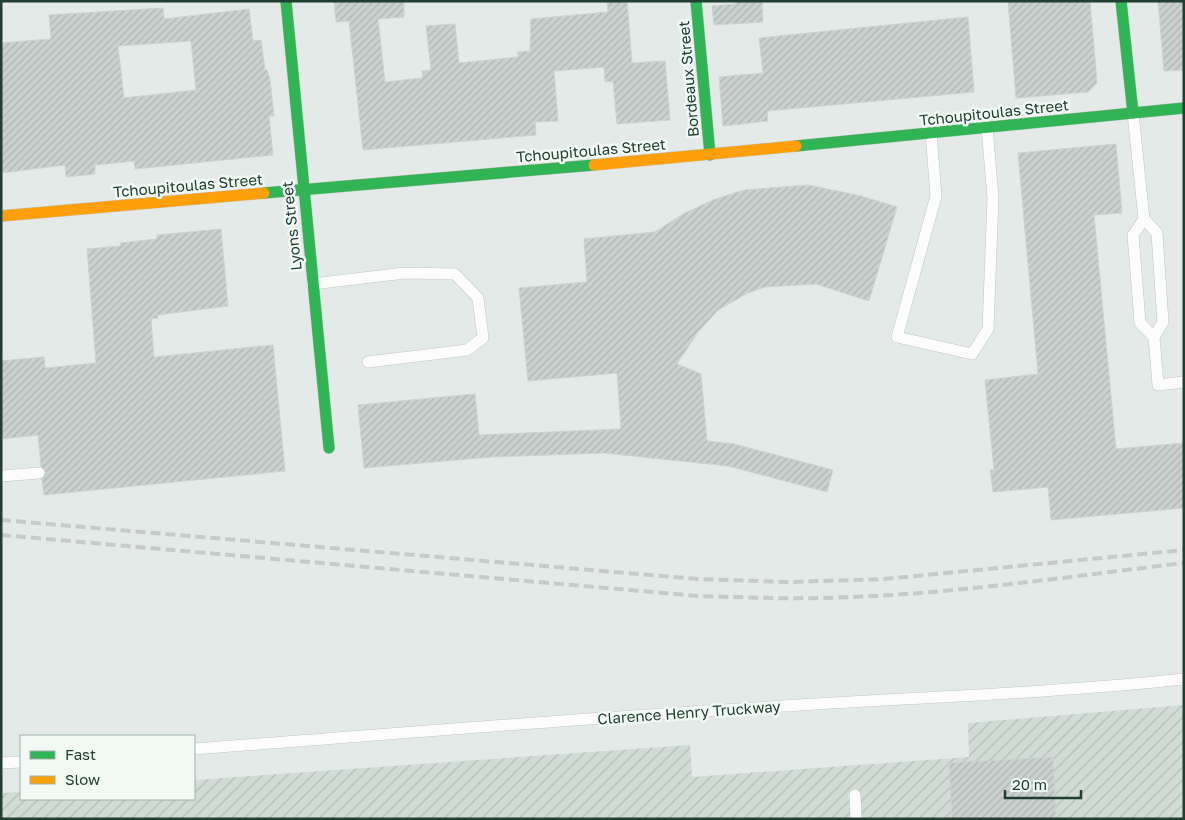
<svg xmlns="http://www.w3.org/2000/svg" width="1185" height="820" font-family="'Golos Text',sans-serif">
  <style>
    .industrial { fill: url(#industrial-furrows) }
    .building { fill: url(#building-hatch); stroke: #cdd3d0; fill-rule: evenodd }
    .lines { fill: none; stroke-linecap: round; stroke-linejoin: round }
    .lane-casing { stroke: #c1c7c4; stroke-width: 12 }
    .fast-casing { stroke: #c0c8c4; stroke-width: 12 }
    .slow-casing { stroke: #c0c8c4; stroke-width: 12 }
    .lane { stroke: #fbfcfb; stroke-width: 11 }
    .fast { stroke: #30b455; stroke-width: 11 }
    .slow { stroke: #ff9f0a; stroke-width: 11 }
    .rail { stroke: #c6cbc9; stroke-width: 4; stroke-dasharray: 10 5; stroke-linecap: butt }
    .labels { text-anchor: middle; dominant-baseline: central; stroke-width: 5; stroke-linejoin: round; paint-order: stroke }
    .street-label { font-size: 15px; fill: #203f33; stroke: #f2f9f5 }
  </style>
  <defs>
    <pattern id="industrial-furrows" width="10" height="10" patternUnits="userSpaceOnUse" patternTransform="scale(1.25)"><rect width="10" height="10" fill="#d1dcd6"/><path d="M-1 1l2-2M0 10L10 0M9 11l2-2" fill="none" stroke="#b3beb8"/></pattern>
    <pattern id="building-hatch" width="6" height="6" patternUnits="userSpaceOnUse" patternTransform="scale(1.25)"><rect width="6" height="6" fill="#cbd1ce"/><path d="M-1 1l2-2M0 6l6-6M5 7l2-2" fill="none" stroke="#aeb4b1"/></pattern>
  </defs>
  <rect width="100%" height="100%" fill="#e4eae7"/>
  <path class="industrial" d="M1184 705V819H1V793L21 792V799H194V780L690 745 692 777 969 757 968 723Z"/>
  <g class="building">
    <path d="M334 1H404V17L378 19 385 82 423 78 422 71 431 70 426 26 455 24 459 63 518 57V52L530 51 531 19 608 12 607 1H627L632 63 665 61 670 120 617 124 613 81 605 82 604 67 554 71 558 121 535 122 536 135 363 150 349 21 336 22Z"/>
    <path d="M735 1H762L763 22 714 25 712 6 735 4Z"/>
    <path d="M1008 1H1090L1097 83 1088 92 1016 98Z"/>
    <path d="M1158 1H1184V70L1164 71Z"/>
    <path d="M163 8 164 19 249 9 253 41 261 40 265 70H267L270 80 274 116H269L273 155 135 169 134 161 95 165V174L66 177 65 165 1 173V43L51 39 49 15ZM191 41 196 90 124 98 118 46Z"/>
    <path d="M968 17 974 92 767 111 768 121 723 126 719 77 763 73 759 38Z"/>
    <path d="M1116 144 1122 213 1094 215 1116 449 1184 443V508L1051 520 1048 487 993 492 990 470H994L985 380 1038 374 1018 153Z"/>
    <path d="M808 185 861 196 897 207 869 301 816 284 765 287 748 293 718 310 698 332 677 364 701 374 707 441 734 444 833 470 827 492 728 466 604 453 491 457 364 468 358 405 475 394 479 435 621 429 617 373 528 381 519 288 587 282 584 239 655 232 683 214 713 200 744 190Z"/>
    <path d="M221 229 228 306 157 315 158 318 151 319 154 357 273 345 285 471 44 495 42 480 46 472 41 466 38 435 1 439V361L44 357 45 368 96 363 87 249 121 246 120 243 157 239V235Z"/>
    <path d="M1053 757 1056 819H952L949 763Z"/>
  </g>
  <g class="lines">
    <defs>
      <g id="lane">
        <path d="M1133 113 1144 219 1157 233 1163 322 1154 337 1158 385 1184 382"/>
        <path d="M931 133 936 196 897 337 972 354 988 329 993 198 987 127"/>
        <path d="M1144 219 1133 235 1137 284 1140 323 1154 337"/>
        <path d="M312 284 405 273 455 274 478 298 483 338 467 350 368 362"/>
        <path d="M1 476 39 473"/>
        <path d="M194 749C381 735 568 719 756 708 898 698 1042 694 1184 679"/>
        <path d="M1 763 21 762"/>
        <path d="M855 795 856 819"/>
      </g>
      <g id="fast">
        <path d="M286 1 329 448"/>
        <path d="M696 1 710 155"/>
        <path d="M1121 1 1133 113"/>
        <path d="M796 146 1184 108"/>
        <path d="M264 193 594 165"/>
      </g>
      <g id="slow">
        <path d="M594 165 796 146"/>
        <path d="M1 216 264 193"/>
      </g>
    </defs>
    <use href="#lane" class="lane-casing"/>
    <use href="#fast" class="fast-casing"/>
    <use href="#slow" class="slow-casing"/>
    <use href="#lane" class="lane"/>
    <use href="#fast" class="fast"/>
    <use href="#slow" class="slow"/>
    <g class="rail">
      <path d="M1 520 697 579 790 582 884 579 1184 550"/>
      <path d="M1 535 698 596C738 597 778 599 819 598 941 596 1063 577 1184 563"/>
    </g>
  </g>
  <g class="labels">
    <g class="street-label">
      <text transform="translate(688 79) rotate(-95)">Bordeaux Street</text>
      <text transform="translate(994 112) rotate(-6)">Tchoupitoulas Street</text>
      <text transform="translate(591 150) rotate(-5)">Tchoupitoulas Street</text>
      <text transform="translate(188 185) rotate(-5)">Tchoupitoulas Street</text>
      <text transform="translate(291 226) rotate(-96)">Lyons Street</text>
      <text transform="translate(689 712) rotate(-4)">Clarence Henry Truckway</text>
    </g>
  </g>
  <rect width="1185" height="820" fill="none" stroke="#203f33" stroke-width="5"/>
  <rect x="20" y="735" width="175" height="65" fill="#f2f9f5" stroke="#9eafa7"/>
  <rect x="30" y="751" width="25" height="8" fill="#30b455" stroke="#9eafa7"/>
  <text x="65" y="760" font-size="15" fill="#203f33">Fast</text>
  <rect x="30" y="776" width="25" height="8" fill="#ff9f0a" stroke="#9eafa7"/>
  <text x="65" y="785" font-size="15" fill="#203f33">Slow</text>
  <path d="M1005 790v8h76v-8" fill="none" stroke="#203f33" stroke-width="2.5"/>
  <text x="1012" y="790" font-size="15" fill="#203f33" stroke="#f2f9f5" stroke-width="4" paint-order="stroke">20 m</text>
</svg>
